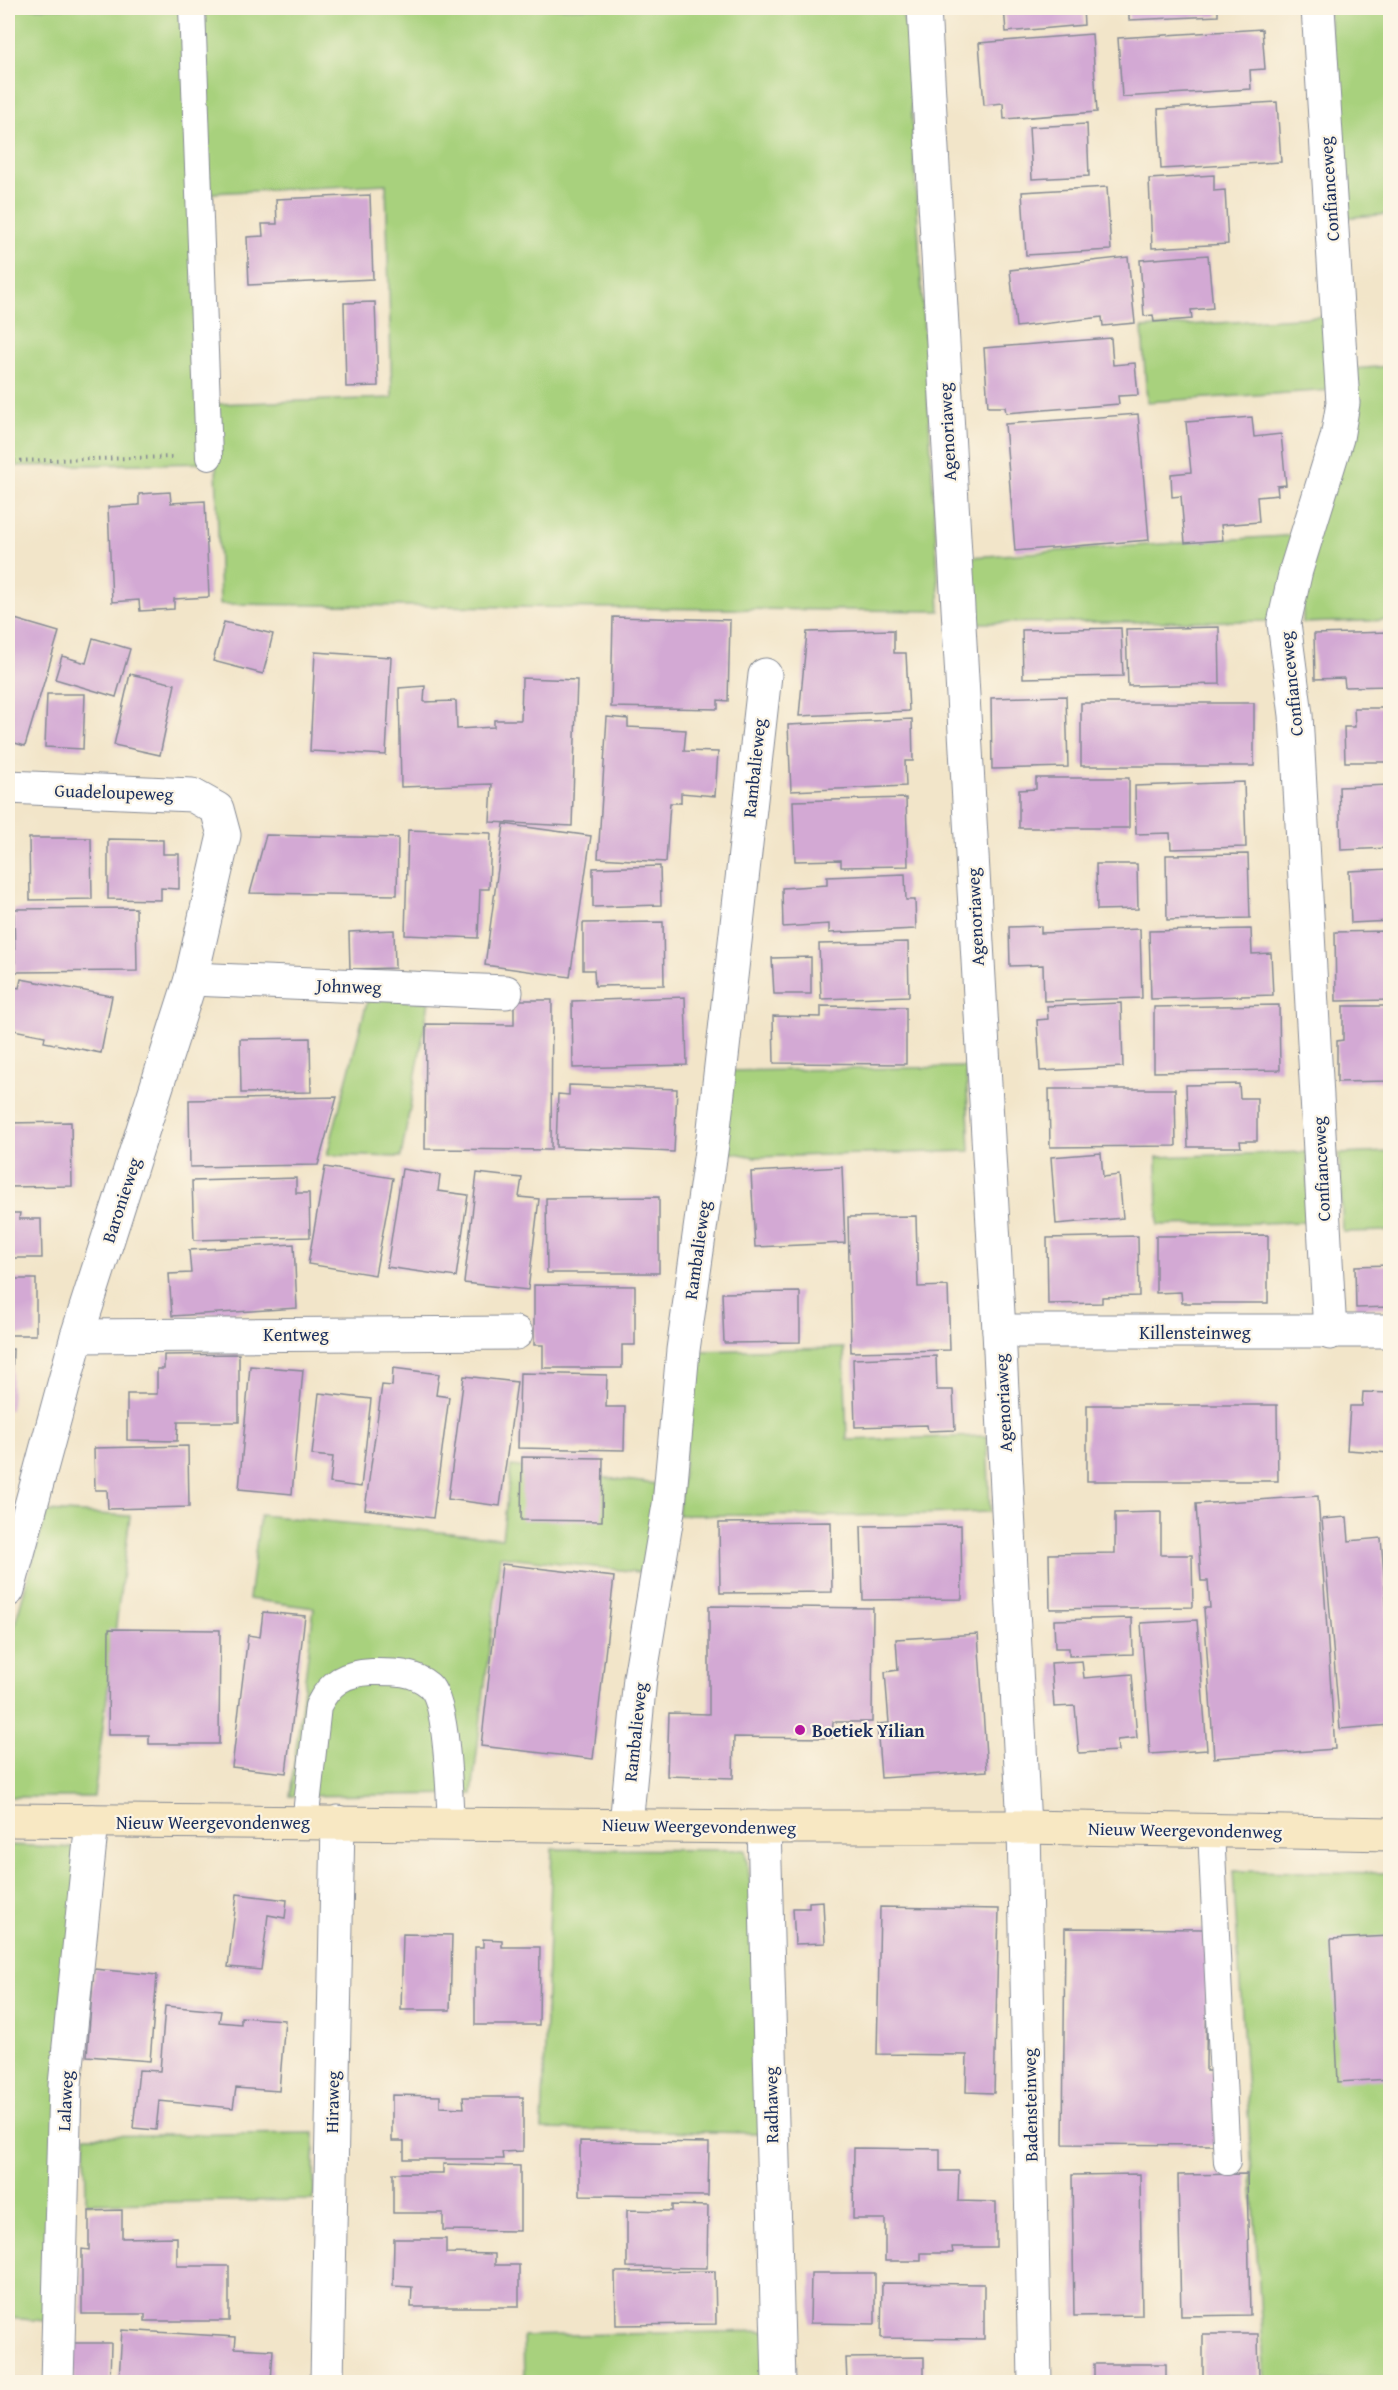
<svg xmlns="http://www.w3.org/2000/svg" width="1398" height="2390" font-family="'Gentium Book Plus',serif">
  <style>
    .green { fill: #a8d17d; stroke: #62806e; stroke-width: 1.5; fill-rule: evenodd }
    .building { fill: #d3a9d4 }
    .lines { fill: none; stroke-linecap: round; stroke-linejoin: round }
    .lane-casing { stroke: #868a94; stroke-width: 28 }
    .street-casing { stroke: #868a94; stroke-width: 35 }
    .secondary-casing { stroke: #868a94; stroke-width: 35 }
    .path { stroke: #868a94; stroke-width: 4; stroke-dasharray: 1.5 4.5; stroke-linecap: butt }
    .lane { stroke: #fff; stroke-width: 26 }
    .street { stroke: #fff; stroke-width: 33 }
    .secondary { stroke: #f8e8c3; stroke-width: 33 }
    .poi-dot { fill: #b5179e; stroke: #fcf5e5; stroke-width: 2 }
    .labels { text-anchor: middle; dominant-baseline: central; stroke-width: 4.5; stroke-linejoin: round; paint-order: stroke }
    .street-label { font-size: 18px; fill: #1b2f5e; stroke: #fcf5e5 }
    .poi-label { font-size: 18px; font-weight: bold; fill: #1b2f5e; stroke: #fcf5e5; text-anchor: start }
  </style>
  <rect width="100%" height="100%" fill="#fcf5e5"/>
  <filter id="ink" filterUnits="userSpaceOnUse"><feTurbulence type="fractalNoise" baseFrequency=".0167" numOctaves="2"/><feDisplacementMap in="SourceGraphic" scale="12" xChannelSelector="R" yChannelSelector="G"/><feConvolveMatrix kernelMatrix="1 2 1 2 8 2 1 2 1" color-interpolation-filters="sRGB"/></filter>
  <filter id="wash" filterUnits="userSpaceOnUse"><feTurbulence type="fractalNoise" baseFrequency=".008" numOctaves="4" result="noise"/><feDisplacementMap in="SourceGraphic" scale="24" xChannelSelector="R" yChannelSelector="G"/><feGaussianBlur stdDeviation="1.35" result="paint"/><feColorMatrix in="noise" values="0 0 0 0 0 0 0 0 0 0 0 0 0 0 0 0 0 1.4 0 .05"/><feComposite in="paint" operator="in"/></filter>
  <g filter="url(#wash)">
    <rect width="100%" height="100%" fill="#f2e5c9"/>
    <g class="green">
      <path d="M8 8H900L907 31 940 611 220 604 216 463 8 466ZM386 184 392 398 215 404 212 193Z"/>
      <path d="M1329 8H1390V214L1341 218Z"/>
      <path d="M1328 316 1333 390 1147 402 1142 328Z"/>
      <path d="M1390 366V620L1303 623 1302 578 1352 369Z"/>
      <path d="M1297 535 1272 621 975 623 971 557Z"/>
      <path d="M368 998 429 1002 401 1157 327 1155Z"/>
      <path d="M966 1067 970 1151 755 1157 723 1151 729 1071Z"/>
      <path d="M1307 1152 1309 1222 1158 1225 1157 1157Z"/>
      <path d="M1390 1152V1231L1343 1232 1339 1154Z"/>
      <path d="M844 1348 847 1440 987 1436 990 1512 849 1516 678 1515 697 1351Z"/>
      <path d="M511 1466 656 1484 646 1573 500 1556 472 1794 290 1796 314 1608 249 1599 260 1515 502 1538Z"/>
      <path d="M47 1511 130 1516 94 1797H8V1648Z"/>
      <path d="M8 1845 81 1848 46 2321 8 2318Z"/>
      <path d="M552 1849 745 1850 758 1928 763 2133 542 2129Z"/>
      <path d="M1233 1871 1390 1873V2382H1265Z"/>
      <path d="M314 2133V2200L86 2203 85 2136Z"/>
      <path d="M766 2331 767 2382H524L523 2336Z"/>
    </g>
    <g id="blocks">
      <g class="building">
        <path d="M1004 8H1083L1084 25 1006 32Z"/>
        <path d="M1129 8H1218V16L1129 20Z"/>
        <path d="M1262 29 1265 69 1250 70 1251 89 1122 97 1118 38Z"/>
        <path d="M1092 34 1097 112 1004 119 1003 103 984 105 979 43Z"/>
        <path d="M1277 102 1281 162 1161 169 1158 109Z"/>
        <path d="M1087 124 1089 176 1032 179 1029 127Z"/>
        <path d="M1214 175V191L1225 190 1228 244 1152 248 1149 179Z"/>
        <path d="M1107 187 1111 250 1026 255 1022 192Z"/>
        <path d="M370 195 373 279 249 285 247 237 263 236 262 224H277L276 199Z"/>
        <path d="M1208 255 1213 308 1191 310 1192 319 1154 322 1153 315 1144 316 1140 260Z"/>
        <path d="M1128 257 1135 323 1103 326 1102 317 1016 327 1010 270Z"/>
        <path d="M375 302 378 386 346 387 344 303Z"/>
        <path d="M1111 338 1113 365 1135 363 1138 395 1118 396 1119 404 1006 413 1005 407H988L984 348Z"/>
        <path d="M1138 414 1149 540 1015 551 1005 424Z"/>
        <path d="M1252 417 1254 437 1281 434 1286 485 1277 486 1278 495 1257 497 1259 522 1221 525 1223 540 1185 543 1181 496 1172 497 1171 474 1191 472 1186 422Z"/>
        <path d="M170 492 171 503 205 501 209 597 174 599V609L140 611 139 600 112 602 108 507 139 505V494Z"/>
        <path d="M8 617 59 632 25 746 8 741Z"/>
        <path d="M613 617 730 620 728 701 718 700V709L611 707Z"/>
        <path d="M224 622 273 634 263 674 213 661Z"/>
        <path d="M1219 627 1220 684 1128 686 1126 629Z"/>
        <path d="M1121 628 1123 676 1023 678 1022 630Z"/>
        <path d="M894 630V653H906L909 711 799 716 807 632Z"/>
        <path d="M1390 632V686L1345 687 1344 678 1315 679 1314 634Z"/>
        <path d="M93 638 130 649 116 697 55 679 62 656 86 663Z"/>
        <path d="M315 652 391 657 386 755 310 751Z"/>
        <path d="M130 674 175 684 160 755 114 745Z"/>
        <path d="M522 678 577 680 572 826 490 822 492 784 401 787 399 688 425 686 424 702 456 701 457 729 494 727V720H521Z"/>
        <path d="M47 694H85L83 749 45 747Z"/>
        <path d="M1066 696 1068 767 992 769 991 698Z"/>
        <rect x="1081" y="703" width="173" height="63"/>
        <path d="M1354 708H1390V762H1345L1344 727H1355Z"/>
        <path d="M607 717 628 719V727L686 730 684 751 718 752 715 796 681 793V803H670L666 862 598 858Z"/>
        <path d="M912 719 913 761H905L906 786 791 791 788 725Z"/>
        <path d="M1036 778H1129V828H1019V790L1036 789Z"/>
        <path d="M1244 782 1246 847 1171 849 1170 833 1136 834 1135 786Z"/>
        <path d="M1390 785V848L1341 850 1339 787Z"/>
        <path d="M906 798 908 866 841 867V860L795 861 793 801Z"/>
        <path d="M504 824 591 836 570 977 485 965Z"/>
        <path d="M408 830 491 833 489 889H480L478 938 405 935Z"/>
        <path d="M266 835 398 838 397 895 250 893Z"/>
        <path d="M29 838H91L92 899 30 900Z"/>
        <path d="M108 839 163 840V854H179V889L161 888V900L108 899Z"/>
        <path d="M1248 854 1250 918 1167 920 1166 855Z"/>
        <path d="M1096 864H1137L1138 909 1097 910Z"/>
        <path d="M660 866 661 905 593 907V868Z"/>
        <path d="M1390 869V921L1351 923 1349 871Z"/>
        <path d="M905 874 906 900H915L916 929 829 933V924L783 927 782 888 827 885V877Z"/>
        <path d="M136 908 137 971 15 972 14 909Z"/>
        <path d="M663 922 664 985 595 986 594 970H583V923Z"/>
        <path d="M1041 926V933L1140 929 1142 998 1044 1001 1043 965 1010 966 1009 927Z"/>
        <path d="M1251 929 1252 954 1271 953 1273 995 1151 999 1149 931Z"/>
        <path d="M394 930 395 968 350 969 349 932Z"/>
        <path d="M1390 931V1000L1336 1001 1335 932Z"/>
        <path d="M908 942 909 996 821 999 819 944Z"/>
        <path d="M811 957V994H774L772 958Z"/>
        <path d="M21 979 112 996 101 1053 44 1042 45 1036 8 1029V986L19 988Z"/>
        <path d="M685 997 687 1065 573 1068 572 1001Z"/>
        <path d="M514 1000H552L551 1150 425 1149 426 1024 514 1025Z"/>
        <path d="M1121 1003 1123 1067 1040 1071 1037 1020 1048 1019 1047 1006Z"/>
        <path d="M1279 1005 1280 1070 1154 1072V1007Z"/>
        <path d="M821 1006 906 1007V1064L774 1063 773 1016 821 1017Z"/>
        <path d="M1343 1006H1390V1081L1337 1082V1041L1343 1040Z"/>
        <path d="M310 1038 311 1092 241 1093 240 1039Z"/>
        <path d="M1239 1084 1240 1098H1257V1141H1240L1241 1147H1188L1186 1085Z"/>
        <path d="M569 1085 677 1089 674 1152 556 1147 558 1094 569 1095Z"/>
        <path d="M1049 1089H1175L1176 1146 1050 1147Z"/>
        <path d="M337 1097 318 1165 190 1167 189 1100Z"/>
        <path d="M71 1122 72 1186 8 1187V1123Z"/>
        <path d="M1101 1153 1103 1177 1119 1175 1123 1218 1056 1224 1051 1157Z"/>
        <path d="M325 1167 393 1178 375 1275 308 1264Z"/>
        <path d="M842 1167 845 1243 755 1247 751 1172Z"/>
        <path d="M402 1169 440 1175 438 1191 468 1195 456 1277 387 1267Z"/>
        <path d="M477 1173 522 1178 519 1197 539 1199 528 1290 464 1283Z"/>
        <path d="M296 1178V1193H309L310 1237 194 1240 192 1181Z"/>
        <path d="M659 1197V1273H547L546 1198Z"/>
        <path d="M8 1213H20L19 1219H41L42 1258H8Z"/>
        <path d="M916 1216 918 1287 948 1286 950 1350 851 1352 848 1217Z"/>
        <path d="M1268 1235V1303H1182L1181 1292 1156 1293V1236Z"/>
        <path d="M1138 1236 1139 1296 1102 1297V1303L1048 1304 1047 1238Z"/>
        <path d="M294 1244 297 1308 172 1316 169 1274 191 1273 189 1250Z"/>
        <path d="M1390 1265V1307L1356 1308 1355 1266Z"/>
        <rect x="8" y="1279" width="28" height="56"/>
        <path d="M534 1285 635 1286V1345H622V1368H543V1345H534Z"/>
        <path d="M800 1292V1342L724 1343 722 1293Z"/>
        <path d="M8 1349H13L11 1410H8Z"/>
        <path d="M239 1354V1422H178L177 1441 127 1440V1394H157V1369H164V1355Z"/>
        <path d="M936 1356 937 1390H953L955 1430 928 1431 927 1425 855 1427 853 1359Z"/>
        <path d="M250 1366 303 1370 292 1494 239 1489Z"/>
        <path d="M393 1368 439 1374 436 1395 449 1397 433 1518 365 1509 382 1385 392 1386Z"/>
        <path d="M520 1373 607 1375 606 1407H625L624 1450 518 1448Z"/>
        <path d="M464 1376 517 1382 500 1506 448 1499Z"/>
        <path d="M1363 1392 1390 1393V1453L1347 1450 1350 1406H1362Z"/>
        <path d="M319 1393 371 1399 361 1487 330 1483 333 1457 312 1455Z"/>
        <path d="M1087 1405H1277L1278 1481H1087Z"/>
        <path d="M188 1446 189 1507 108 1509 107 1490H95L94 1448Z"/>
        <path d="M522 1457 603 1458 602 1521 521 1520Z"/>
        <path d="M1318 1496 1335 1749 1214 1758 1204 1608H1210L1208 1581H1201L1196 1504Z"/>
        <path d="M1161 1512V1555H1192L1193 1607 1050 1609 1049 1554 1115 1553V1513Z"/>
        <path d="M1347 1517 1349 1541 1381 1538 1390 1646V1725L1340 1729 1322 1519Z"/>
        <path d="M831 1522 832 1592 720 1593 719 1523Z"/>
        <path d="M961 1525 962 1599 863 1600 861 1526Z"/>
        <path d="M502 1564 614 1577 593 1759 481 1746Z"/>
        <path d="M709 1606 873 1608 872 1722H833L832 1738 734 1737 733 1778 667 1776 669 1713 709 1714Z"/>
        <path d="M263 1612 305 1616 286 1773 232 1767 248 1635 260 1637Z"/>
        <path d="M1132 1618 1133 1654 1069 1656V1648H1055L1054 1620Z"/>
        <path d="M1197 1620 1207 1750 1150 1754 1141 1623Z"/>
        <path d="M109 1629 220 1630 219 1744H149V1735H108Z"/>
        <path d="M978 1634 987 1771 881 1778 877 1724 889 1723 885 1672 898 1670 896 1639Z"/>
        <path d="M1082 1661 1084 1678 1132 1674 1137 1738 1117 1740 1118 1751 1079 1753 1075 1706 1054 1707 1051 1663Z"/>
        <path d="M237 1894 287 1900 285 1918 268 1915 261 1970 228 1967Z"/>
        <path d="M823 1901 825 1943 795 1944 793 1908H809V1902Z"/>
        <path d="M880 1907 999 1909 994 2093 966 2092 967 2055 877 2054Z"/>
        <path d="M1065 1928 1207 1929 1206 2071H1215V2145L1063 2144Z"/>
        <path d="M403 1934 452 1935 450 2010H401Z"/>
        <path d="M1390 1936V2079L1338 2082 1331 1939Z"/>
        <path d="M483 1939 502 1940V1947H540L539 2025H475V1947H483Z"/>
        <path d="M94 1969 157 1975 150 2061 87 2056Z"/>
        <path d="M165 2006 221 2011 219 2022 241 2024V2017L285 2020 279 2091 236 2088 233 2108 159 2101 156 2130 133 2128 139 2070 160 2071Z"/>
        <path d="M392 2095 440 2096V2107L464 2108 463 2097H523V2151L502 2152 503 2159H404V2141H392Z"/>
        <path d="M580 2141 709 2143 708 2196 580 2195Z"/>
        <path d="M854 2148 940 2149V2171H959L958 2201 996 2202V2247H952L953 2253H921V2261H885V2219H853Z"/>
        <path d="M443 2164 520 2166V2231L443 2230V2213H393V2173H443Z"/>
        <path d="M1140 2174 1142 2315 1074 2316 1072 2175Z"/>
        <path d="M1247 2174 1250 2315 1181 2316 1178 2175Z"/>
        <path d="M672 2205 708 2206 707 2268 627 2267V2210L672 2211Z"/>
        <path d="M122 2210V2238L177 2237V2266H229V2321H145V2314H82V2249L89 2250V2211Z"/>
        <path d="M394 2239H446V2253L495 2254V2265H519V2307H411L412 2287 393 2286Z"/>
        <path d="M715 2271 716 2324 616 2325 615 2272Z"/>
        <path d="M811 2273H875V2324L810 2323Z"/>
        <path d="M882 2283 984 2284V2339L881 2338Z"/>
        <path d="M122 2330 236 2337 235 2348 273 2350 271 2382H164L119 2380Z"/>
        <path d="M1203 2334H1258L1259 2382H1203Z"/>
        <path d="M74 2343H111L110 2382H73Z"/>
        <path d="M924 2357V2382H847L846 2358Z"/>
        <rect x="1094" y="2364" width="72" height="18"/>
        <rect x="8" y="2379" width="29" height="3"/>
      </g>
    </g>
  </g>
  <g filter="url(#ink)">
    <use href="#blocks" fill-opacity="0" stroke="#868a94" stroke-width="1.5"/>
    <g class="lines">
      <defs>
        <g id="lane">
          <path d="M192 8 209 457"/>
          <path d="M305 1823 318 1706C330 1682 345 1673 372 1672 393 1672 412 1671 429 1685 448 1701 449 1795 451 1823"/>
          <path d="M1211 1831 1227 2162"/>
        </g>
        <g id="street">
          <path d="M924 8 999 1331 1024 1827 1035 2382"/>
          <path d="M1318 8 1343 403 1337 438 1296 570 1284 623 1296 715 1330 1333"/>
          <path d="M8 787 192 795 217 809 224 835 191 979 77 1336 8 1590"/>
          <path d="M191 979 506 992"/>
          <path d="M999 1331H1390"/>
          <path d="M77 1336 516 1333"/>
          <path d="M626 1825 640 1678 669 1505 683 1350 713 1137 765 675"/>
          <path d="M764 1827 779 2382"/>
          <path d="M57 2382 65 2085 92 1821"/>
          <path d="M327 2382 338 1822"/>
        </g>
        <path id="secondary" d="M8 1820 764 1827H1024L1390 1834"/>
      </defs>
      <use href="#lane" class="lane-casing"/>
      <use href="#street" class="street-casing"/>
      <use href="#secondary" class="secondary-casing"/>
      <path class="path" d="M8 461 175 457"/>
      <use href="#lane" class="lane"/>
      <use href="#street" class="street"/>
      <use href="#secondary" class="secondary"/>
    </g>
  </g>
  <circle class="poi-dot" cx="800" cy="1730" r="6"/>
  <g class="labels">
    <g class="street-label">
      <text transform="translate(1329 189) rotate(-94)">Confianceweg</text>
      <text transform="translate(947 432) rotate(-93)">Agenoriaweg</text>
      <text transform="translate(1291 684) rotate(-96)">Confianceweg</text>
      <text transform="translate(754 768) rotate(-84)">Rambalieweg</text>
      <text transform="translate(114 792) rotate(2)">Guadeloupeweg</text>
      <text transform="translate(975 917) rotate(-93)">Agenoriaweg</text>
      <text transform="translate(349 986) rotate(2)">Johnweg</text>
      <text transform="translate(1321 1169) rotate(-93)">Confianceweg</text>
      <text transform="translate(121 1200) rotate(-72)">Baronieweg</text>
      <text transform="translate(697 1250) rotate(-82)">Rambalieweg</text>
      <text x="1195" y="1332">Killensteinweg</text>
      <text x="296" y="1334">Kentweg</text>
      <text transform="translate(1003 1403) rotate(-93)">Agenoriaweg</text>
      <text transform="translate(635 1732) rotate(-84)">Rambalieweg</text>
      <text x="213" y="1822">Nieuw Weergevondenweg</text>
      <text transform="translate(699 1826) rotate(1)">Nieuw Weergevondenweg</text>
      <text transform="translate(1185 1830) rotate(1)">Nieuw Weergevondenweg</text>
      <text transform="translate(65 2101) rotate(-87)">Lalaweg</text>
      <text transform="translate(332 2102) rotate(-89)">Hiraweg</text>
      <text transform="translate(771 2105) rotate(-91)">Radhaweg</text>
      <text transform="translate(1030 2105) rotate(-91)">Badensteinweg</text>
    </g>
    <g class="poi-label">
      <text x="812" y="1730">Boetiek Yilian</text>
    </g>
  </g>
  <rect width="1398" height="2390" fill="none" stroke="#fcf5e5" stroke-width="30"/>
</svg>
